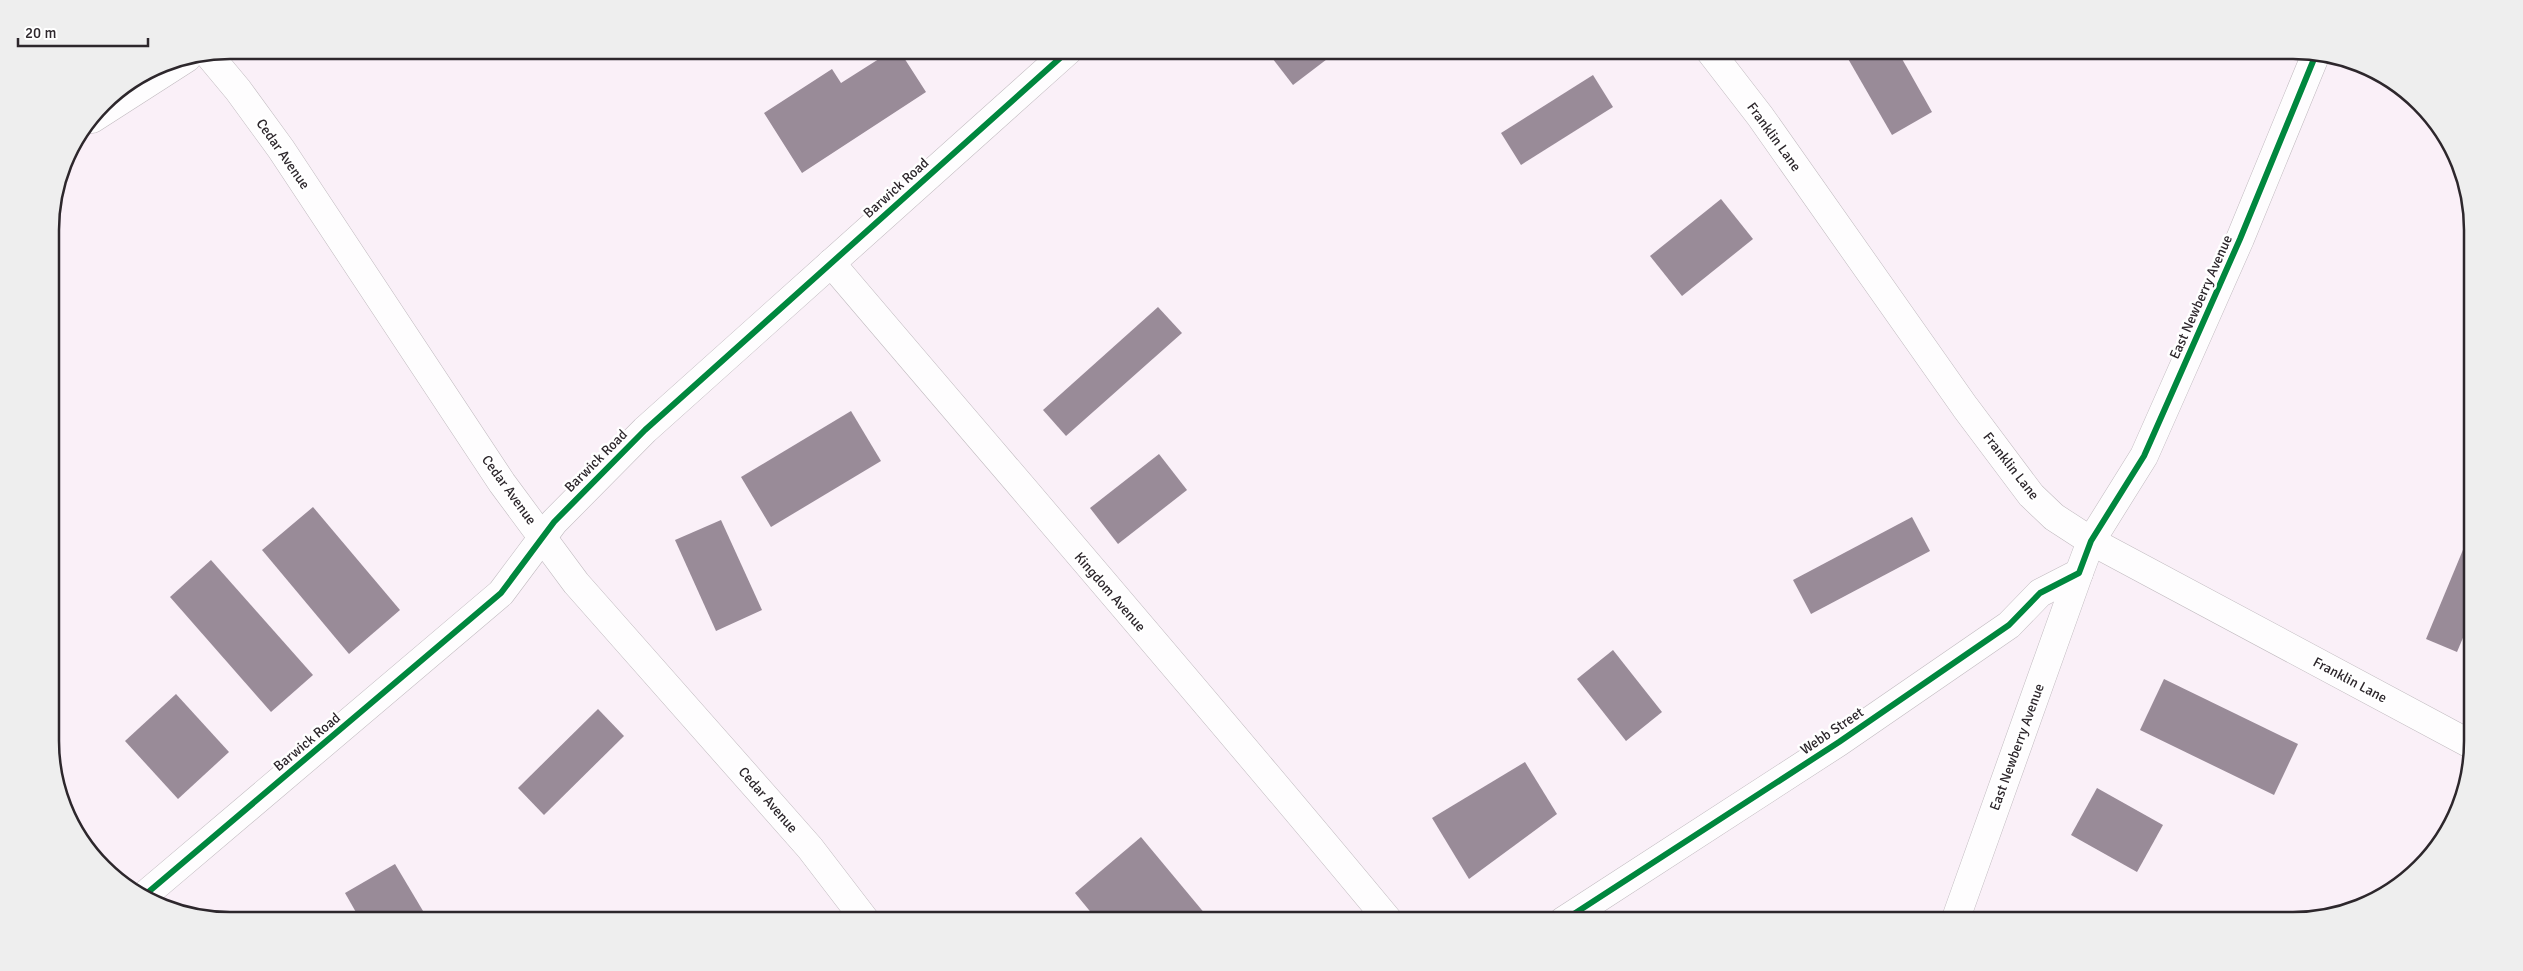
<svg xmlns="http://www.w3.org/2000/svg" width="2523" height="971" font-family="Signika,sans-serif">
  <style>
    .building { fill: #998b98 }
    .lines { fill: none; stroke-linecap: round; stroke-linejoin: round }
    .street-casing { stroke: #c0babf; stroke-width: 29 }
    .street { stroke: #fefdfe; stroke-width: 28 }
    .cycleway-casing { stroke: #fff; stroke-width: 9 }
    .cycleway { stroke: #00873e; stroke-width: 6 }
    .labels { text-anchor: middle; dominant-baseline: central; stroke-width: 5; stroke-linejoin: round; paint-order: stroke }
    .street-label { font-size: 14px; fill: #2d272c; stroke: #fff }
    .rim { fill: none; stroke: #2d272c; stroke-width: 2.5 }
  </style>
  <rect width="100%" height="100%" fill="#faf0f8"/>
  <g class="building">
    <path d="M893 50H899L926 92 802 173 764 113 832 69 841 83Z"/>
    <path d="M1266 50H1333L1335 53 1293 85Z"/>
    <path d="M1843 50H1897L1932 112 1892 135Z"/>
    <path d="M1593 75 1613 107 1521 165 1501 133Z"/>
    <path d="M1721 199 1753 239 1682 296 1650 256Z"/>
    <path d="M1158 307 1182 333 1066 436 1043 410Z"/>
    <path d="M851 411 881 461 771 527 741 477Z"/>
    <path d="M1159 454 1187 490 1118 544 1090 508Z"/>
    <path d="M313 507 400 610 349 654 262 550Z"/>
    <path d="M1912 517 1930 551 1811 614 1793 580Z"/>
    <path d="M721 520 762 610 716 631 675 540Z"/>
    <path d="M2472 528 2473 614 2457 652 2426 639Z"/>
    <path d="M211 560 313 675 271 712 170 597Z"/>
    <path d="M1613 650 1662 712 1626 741 1577 679Z"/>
    <path d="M2164 679 2298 744 2274 795 2140 730Z"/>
    <path d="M176 694 229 752 178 799 125 741Z"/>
    <path d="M598 709 624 736 544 815 518 788Z"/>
    <path d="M1525 762 1557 814 1469 879 1432 818Z"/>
    <path d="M2097 788 2163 825 2137 872 2071 835Z"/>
    <path d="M1141 837 1211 921H1098L1075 893Z"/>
    <path d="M395 864 429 921H361L345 893Z"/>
  </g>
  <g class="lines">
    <defs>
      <g id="street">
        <path d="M1709 50 1760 116 1965 407 2031 495 2054 517 2091 541 2472 745"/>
        <path d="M208 54 238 90 281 149 502 483 576 583 810 848 866 921"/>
        <path d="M92 119 187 58"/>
        <path d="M831 263C1017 482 1205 699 1389 921"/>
        <path d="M146 894 501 593 554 522 645 430 1069 50"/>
        <path d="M1563 921 1839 742 2009 625 2040 593 2079 573 2091 541 2144 456 2240 239 2316 54"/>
        <path d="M1955 921 2079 573"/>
      </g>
    </defs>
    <use href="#street" class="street-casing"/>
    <use href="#street" class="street"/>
    <defs>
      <g id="cycleway">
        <path d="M146 894 501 593 554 522 645 430 1069 50"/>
        <path d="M1563 921 1839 742 2009 625 2040 593 2079 573 2091 541 2144 456 2240 239 2316 54"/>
      </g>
    </defs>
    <use href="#cycleway" class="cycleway-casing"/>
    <use href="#cycleway" class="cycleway"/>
  </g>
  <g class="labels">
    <g class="street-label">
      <text transform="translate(1774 137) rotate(54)">Franklin Lane</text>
      <text transform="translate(283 154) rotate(55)">Cedar Avenue</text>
      <text transform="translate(896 188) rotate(-42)">Barwick Road</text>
      <text transform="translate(2201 297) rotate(-66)">East Newberry Avenue</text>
      <text transform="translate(596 461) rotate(-45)">Barwick Road</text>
      <text transform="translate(2011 466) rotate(52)">Franklin Lane</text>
      <text transform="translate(509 490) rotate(54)">Cedar Avenue</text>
      <text transform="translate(1110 592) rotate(49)">Kingdom Avenue</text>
      <text transform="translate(2350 680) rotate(28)">Franklin Lane</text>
      <text transform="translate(1832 731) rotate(-34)">Webb Street</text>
      <text transform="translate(307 742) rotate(-40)">Barwick Road</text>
      <text transform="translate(2017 747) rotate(-70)">East Newberry Avenue</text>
      <text transform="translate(768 800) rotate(49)">Cedar Avenue</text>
    </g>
  </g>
  <path d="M0 0H2523V971H0ZM230 59H2293A171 171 0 0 1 2464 230V741A171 171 0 0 1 2293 912H230A171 171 0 0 1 59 741V230A171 171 0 0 1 230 59Z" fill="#eee" fill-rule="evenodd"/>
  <path class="rim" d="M230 59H2293A171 171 0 0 1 2464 230V741A171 171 0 0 1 2293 912H230A171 171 0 0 1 59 741V230A171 171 0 0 1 230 59Z"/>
  <path d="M18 38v8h130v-8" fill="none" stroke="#2d272c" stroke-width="2.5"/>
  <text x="25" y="38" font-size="15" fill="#2d272c" stroke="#ffffff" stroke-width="4" paint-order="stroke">20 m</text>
</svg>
